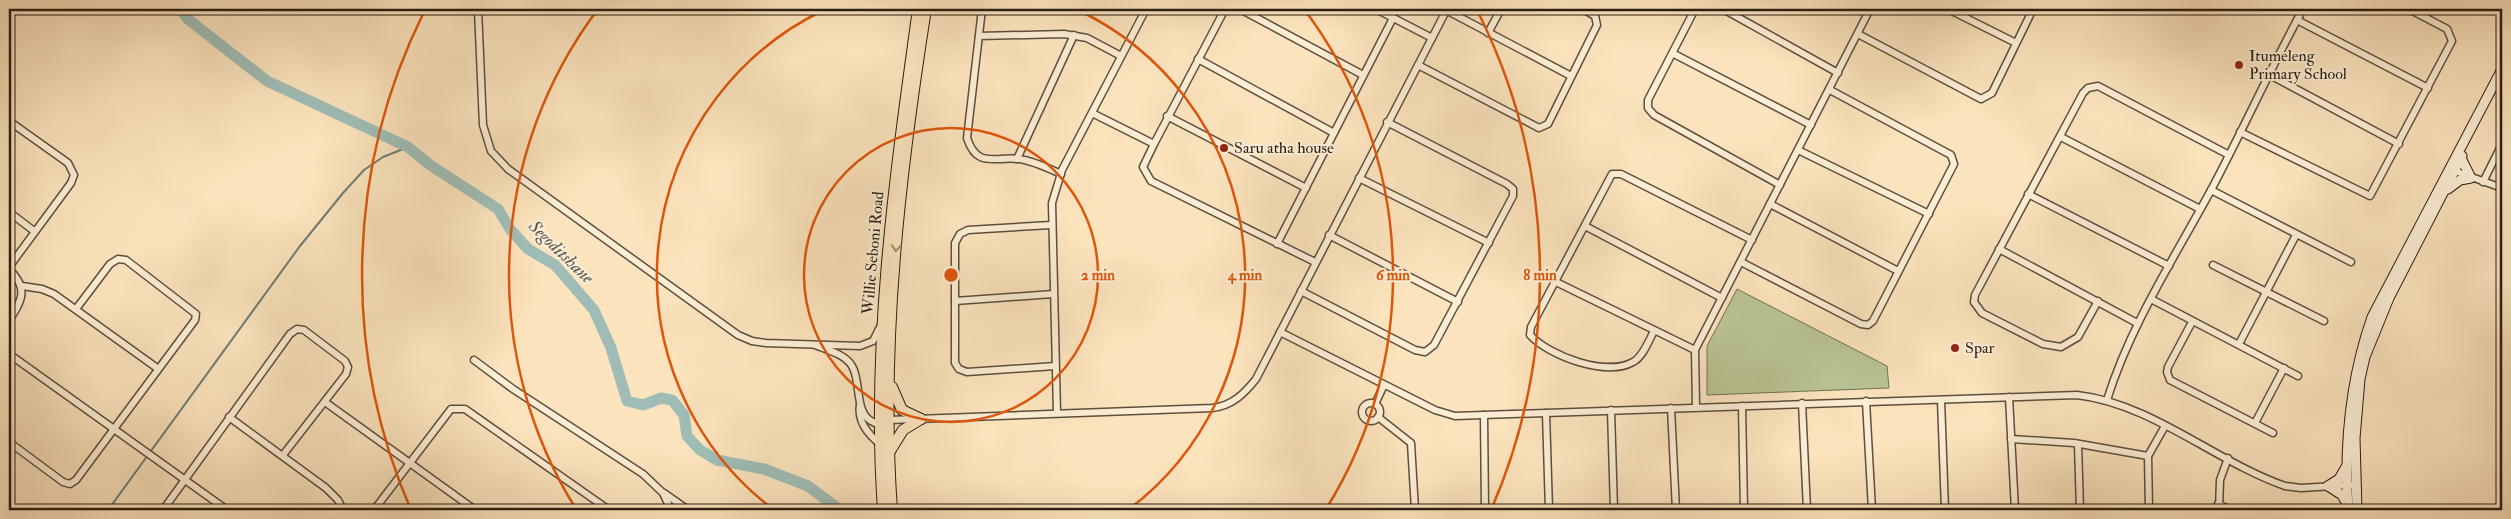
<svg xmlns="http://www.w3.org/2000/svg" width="2511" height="519" font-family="'IM FELL Double Pica',serif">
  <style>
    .green { fill: #bac494; stroke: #727054 }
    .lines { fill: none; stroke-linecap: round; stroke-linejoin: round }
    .stream { stroke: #707d75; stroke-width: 2 }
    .river { stroke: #9fbdb6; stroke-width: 11 }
    .minor-casing { stroke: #5e4e3e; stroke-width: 9 }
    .secondary-casing { stroke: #2a1d14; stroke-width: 11 }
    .primary-casing { stroke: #2a1d14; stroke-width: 12 }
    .minor { stroke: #fcedd4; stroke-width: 6 }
    .secondary { stroke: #fcedd4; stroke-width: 9 }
    .primary { stroke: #fbe3bd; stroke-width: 10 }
    .oneway { stroke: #9d8a71 }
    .ring { fill: none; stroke: #de560c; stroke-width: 2.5 }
    .poi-dot { fill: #8f2418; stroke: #fcedd4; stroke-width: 2 }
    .labels { text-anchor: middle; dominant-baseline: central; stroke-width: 4; stroke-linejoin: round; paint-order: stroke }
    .poi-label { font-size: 16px; fill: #2a1d14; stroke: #fcedd4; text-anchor: start }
    .street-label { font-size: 16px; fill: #2a1d14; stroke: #fcedd4 }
    .water-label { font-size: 18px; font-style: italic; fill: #53554d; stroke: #fcedd4 }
    .centre { fill: #de560c; stroke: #fcedd4; stroke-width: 2.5 }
    .ring-label { font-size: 15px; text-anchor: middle; font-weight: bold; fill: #de560c; stroke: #fcedd4; stroke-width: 4; stroke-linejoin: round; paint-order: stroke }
  </style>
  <rect width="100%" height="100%" fill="#fbe3bd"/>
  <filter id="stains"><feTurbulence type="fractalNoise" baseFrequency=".004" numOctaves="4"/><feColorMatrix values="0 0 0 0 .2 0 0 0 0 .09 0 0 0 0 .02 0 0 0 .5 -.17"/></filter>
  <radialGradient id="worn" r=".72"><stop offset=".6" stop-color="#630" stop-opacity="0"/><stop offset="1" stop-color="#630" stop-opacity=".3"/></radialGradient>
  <path class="green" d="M1737 289 1887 366 1889 388 1707 395V346Z"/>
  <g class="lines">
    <path class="stream" d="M108 510 300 246 343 193 364 170 383 157 408 147"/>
    <path class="river" d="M180 9 189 20 267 81 408 147 430 165 498 209 510 229 528 249 555 265 594 310 611 348 627 401 643 405 661 398 672 400 684 415 687 436 700 450 717 460 764 469 808 486 840 510"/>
    <defs>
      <g id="minor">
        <path d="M478 9 483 125 491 151 508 169 738 335 752 341 766 343 860 346 873 341 880 327"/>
        <path d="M982 9 967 138C977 169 995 156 1019 159 1034 161 1048 168 1061 174"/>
        <path d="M1225 9 1154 144 1143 167 1151 181 1315 262"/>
        <path d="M1240 9 1363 75"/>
        <path d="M1376 9 1432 38"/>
        <path d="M1695 9 1648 100V108L1654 115 1780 185"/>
        <path d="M1723 9 1838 73"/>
        <path d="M1948 9 2016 43"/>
        <path d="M1446 10 1571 76"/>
        <path d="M2297 20 2428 88"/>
        <path d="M1488 33 1501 9"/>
        <path d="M1858 34 1981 99 1992 93 2033 9"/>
        <path d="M979 36 1064 34 1087 38 1121 56"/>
        <path d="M1674 54 1811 125"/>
        <path d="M1198 59 1334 133"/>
        <path d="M1418 65 1539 128 1548 124 1597 25 1595 16 1583 9"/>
        <path d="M2270 75 2399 144"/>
        <path d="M1092 113 1154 144"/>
        <path d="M1167 116 1306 188"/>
        <path d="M9 121 68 163 74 175 71 183 9 267"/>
        <path d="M2240 132 2370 196 2452 41 2447 29 2409 9"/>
        <path d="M2061 137 2200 209"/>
        <path d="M1798 150 1929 214"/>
        <path d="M1017 159 1074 35"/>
        <path d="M2452 170 2502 188"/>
        <path d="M1359 178 1489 243"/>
        <path d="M2483 182 2502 144"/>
        <path d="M2211 190 2351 262"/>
        <path d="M2028 194 2169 266"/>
        <path d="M1770 204 1898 271"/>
        <path d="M9 212 34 231"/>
        <path d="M1051 225 968 230 960 234 955 243V363L959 369 967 372 1055 366"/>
        <path d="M1585 226 1722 298"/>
        <path d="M1329 235 1458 302"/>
        <path d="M1277 244 1393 18"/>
        <path d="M1999 249 2137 323"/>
        <path d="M1741 262 1861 324 1868 325 1873 321 1954 164 1951 155 1830 90"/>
        <path d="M2213 265 2324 321"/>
        <path d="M9 269C29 289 22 300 9 321"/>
        <path d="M1556 282 1695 350"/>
        <path d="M22 286 42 289 54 294 157 368"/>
        <path d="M1301 291 1415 350 1425 352 1434 345 1513 196V189L1507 184 1387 122"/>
        <path d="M2151 299 2298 376"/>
        <path d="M955 301 1053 294"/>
        <path d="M2098 301 2078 337 2061 347 2043 344 1982 313 1974 302 1975 295 2083 93 2088 88 2098 86 2229 155"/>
        <path d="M2192 322 2168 367 2167 372 2170 380 2273 433"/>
        <path d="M1654 331C1649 340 1643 357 1633 362 1606 377 1549 356 1530 335L1531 327 1612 174H1621L1752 240"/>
        <path d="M1280 332 1435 410 1455 416 2077 395C2153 404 2214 461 2285 486L2301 488 2351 485"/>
        <path d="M2239 344 2296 235"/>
        <path d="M815 345C827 350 845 354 852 366 862 382 853 415 875 423L889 420 1212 408C1232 406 1244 394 1256 379L1447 9"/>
        <path d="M9 354 227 510"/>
        <path d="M474 360 513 389 643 474 663 493 671 510"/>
        <path d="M2009 397 2015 510"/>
        <path d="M1941 400 1945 510"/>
        <path d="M2107 400C2130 326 2173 260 2210 192 2242 132 2270 69 2303 9"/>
        <path d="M1866 401 1872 510"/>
        <path d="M325 402 475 510"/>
        <circle cx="1371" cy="412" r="9"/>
        <path d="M1802 403 1807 510"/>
        <path d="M860 404C857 422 868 434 881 445"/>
        <path d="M1375 404 1384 385"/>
        <path d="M1742 406 1744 510"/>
        <path d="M1696 407 1695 350 1870 9"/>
        <path d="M1671 408 1676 510"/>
        <path d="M1611 410 1614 510"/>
        <path d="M1057 413 1052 203 1062 170 1146 9"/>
        <path d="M1546 413 1549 510"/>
        <path d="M1484 415 1485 510"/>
        <path d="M229 417 326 488 338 500 343 510"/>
        <path d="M1378 417 1411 443 1415 510"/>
        <path d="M2255 423 2284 368"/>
        <path d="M2011 439 2074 443 2148 456"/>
        <path d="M9 442 63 482 70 484 76 480 195 320 196 314 126 260 118 259 110 264 76 309"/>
        <path d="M2078 444 2080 510"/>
        <path d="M664 493 688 510"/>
        <path d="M2218 504 2231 510"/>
        <path d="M163 510 290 334 297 329 304 330 345 361 348 367 346 374 283 455"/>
        <path d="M374 510 451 409H465L609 510"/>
        <path d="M2149 510 2148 456 2165 426"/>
        <path d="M2219 510 2220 480 2228 458"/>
      </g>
      <g id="secondary">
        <path d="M2448 189 2460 180 2471 178 2461 158"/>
        <path d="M2328 486 2339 479 2346 467"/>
        <path d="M2328 486 2342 495 2347 504"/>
        <path d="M2348 510C2344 444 2350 380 2372 317L2502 69"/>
        <path d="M2357 510 2355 438 2360 379 2365 357 2389 298 2462 156"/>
      </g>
      <g id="primary">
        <path d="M892 387 902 410 921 419"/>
        <path d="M890 451 903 430 921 419"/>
        <path d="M883 510C871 342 895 175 918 9"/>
        <path d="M892 510C880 343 900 174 926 9"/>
      </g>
    </defs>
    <use href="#minor" class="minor-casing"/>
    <use href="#secondary" class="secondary-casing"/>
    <use href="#primary" class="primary-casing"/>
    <use href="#minor" class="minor"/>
    <use href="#secondary" class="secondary"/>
    <use href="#primary" class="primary"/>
  </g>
  <defs><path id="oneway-chevron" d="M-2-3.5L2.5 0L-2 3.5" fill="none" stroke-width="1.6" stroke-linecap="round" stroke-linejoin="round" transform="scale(1.25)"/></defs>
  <use class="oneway" href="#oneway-chevron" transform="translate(896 248) rotate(94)"/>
  <g class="ring">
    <circle cx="951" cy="275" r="147"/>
    <path d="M774 510A294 294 0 0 1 824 10M1078 10A294 294 0 0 1 1128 510"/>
    <path d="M576 509A442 442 0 0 1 598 9M1304 9A442 442 0 0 1 1326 509"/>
    <path d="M411 510A589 589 0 0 1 424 12M1478 12A589 589 0 0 1 1491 510"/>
  </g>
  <g class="poi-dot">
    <circle cx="2239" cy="65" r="5"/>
    <circle cx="1224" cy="148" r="5"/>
    <circle cx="1955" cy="348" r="5"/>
  </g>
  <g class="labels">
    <g class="poi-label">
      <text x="2249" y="56">Itumeleng<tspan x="2249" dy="18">Primary School</tspan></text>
      <text x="1234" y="148">Saru atha house</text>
      <text x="1965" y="348">Spar</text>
    </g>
    <g class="street-label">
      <text transform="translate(873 253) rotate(-85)">Willie Seboni Road</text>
    </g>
    <g class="water-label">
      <text transform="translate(561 252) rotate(44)">Segoditshane</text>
    </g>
  </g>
  <circle cx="951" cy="275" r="8" class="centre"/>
  <g class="ring-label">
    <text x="1098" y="280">2 min</text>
    <text x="1245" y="280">4 min</text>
    <text x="1393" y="280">6 min</text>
    <text x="1540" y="280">8 min</text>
  </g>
  <rect width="2511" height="519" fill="none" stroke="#fbe3bd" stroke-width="30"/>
  <rect x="10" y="10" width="2491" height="499" fill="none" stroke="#2a1d14" stroke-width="2.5"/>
  <rect x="15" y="15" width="2481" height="489" fill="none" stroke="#2a1d14"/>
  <rect width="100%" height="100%" filter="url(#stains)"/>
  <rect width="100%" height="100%" fill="url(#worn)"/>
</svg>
